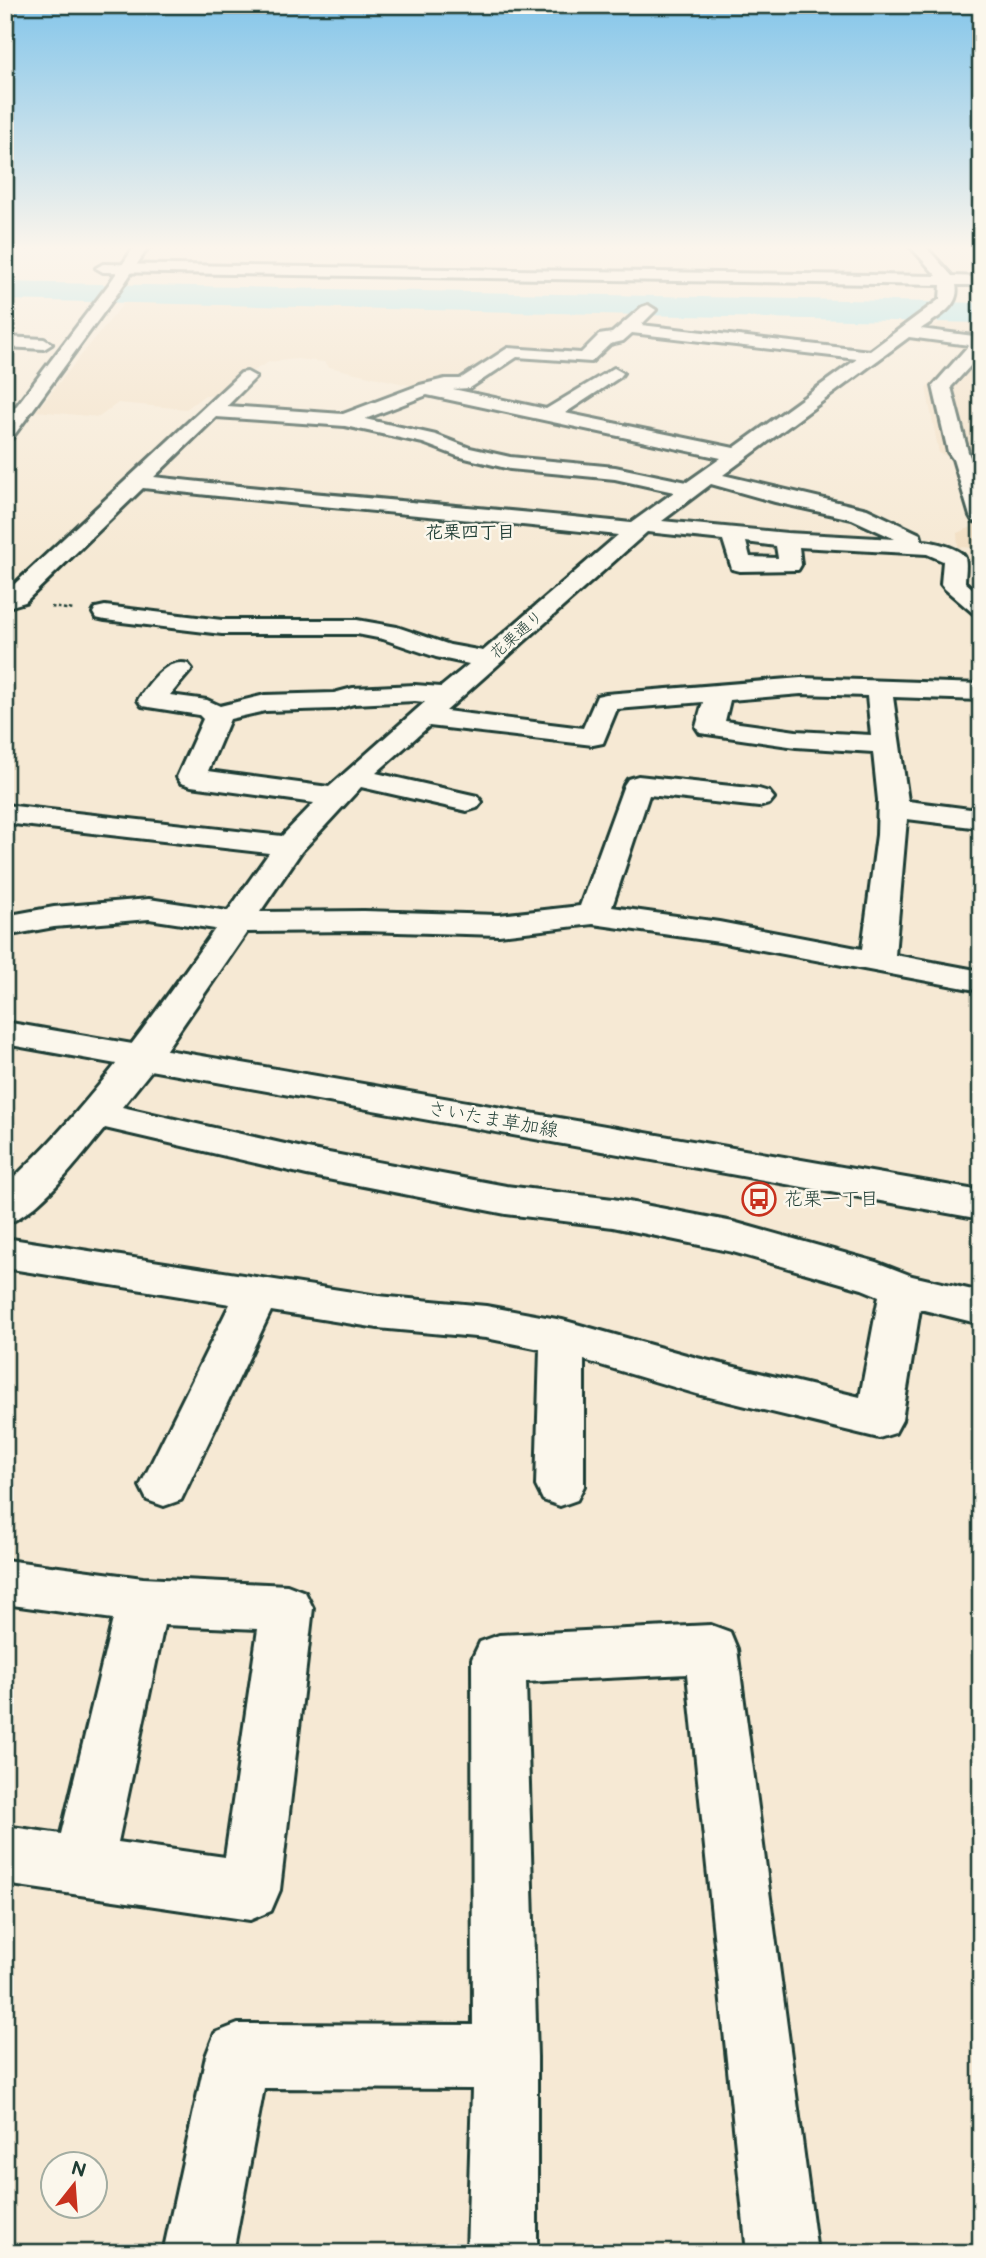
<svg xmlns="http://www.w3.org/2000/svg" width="986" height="2258" font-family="'Balsamiq Sans','Klee One',sans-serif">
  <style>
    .built { fill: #f2dfc3 }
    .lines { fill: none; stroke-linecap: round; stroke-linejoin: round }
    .river { fill: #90e0ec; fill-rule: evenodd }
    .minor-casing { stroke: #1f3d34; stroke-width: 6 }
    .major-casing { stroke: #1f3d34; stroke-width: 6 }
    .highway-casing { stroke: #1f3d34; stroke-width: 6 }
    .path { stroke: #1f3d34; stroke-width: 2.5; stroke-dasharray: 3.5 2.5; stroke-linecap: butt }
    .minor { fill: #fbf7ec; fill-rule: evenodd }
    .major { fill: #fbf7ec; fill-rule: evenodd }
    .highway { fill: #fbf7ec; fill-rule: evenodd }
    .labels { text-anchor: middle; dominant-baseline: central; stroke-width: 5; stroke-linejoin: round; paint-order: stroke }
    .far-street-label { font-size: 16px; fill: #1f3d34; stroke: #fbf7ec }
    .far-neighbourhood-label { font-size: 18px; font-weight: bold; fill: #1f3d34; stroke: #fbf7ec }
    .street-label { font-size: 19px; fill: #1f3d34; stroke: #fbf7ec }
    .poi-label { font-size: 19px; fill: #1f3d34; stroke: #fbf7ec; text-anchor: start }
  </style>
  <rect width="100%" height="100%" fill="#f6e9d4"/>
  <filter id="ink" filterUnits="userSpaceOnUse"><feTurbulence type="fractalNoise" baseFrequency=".0143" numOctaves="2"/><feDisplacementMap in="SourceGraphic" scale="14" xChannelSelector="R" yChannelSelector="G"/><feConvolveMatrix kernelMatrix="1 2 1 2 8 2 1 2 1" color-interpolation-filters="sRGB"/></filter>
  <g filter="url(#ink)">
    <g class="built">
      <path d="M128 298 633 310 638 314 586 354 498 352 492 360 454 382 422 388 329 367 324 362 297 359 269 362 253 371 242 372 215 396 205 395 186 409 118 403 99 417 36 411Z"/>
      <path d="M946 318H981V548L958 547 957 533 972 527 950 457 939 453 926 388 963 348 913 342Z"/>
    </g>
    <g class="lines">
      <path class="river" d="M5 282 981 303V323L5 300Z"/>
      <defs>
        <g id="minor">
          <path d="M910 246H925L952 276 981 277V285H956C961 307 936 318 921 329L981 337V354L951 387 968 452 981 483V522L973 521 970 516 953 459 948 452 933 386 969 345 909 337 723 475 867 509 920 534 922 541C931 541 962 548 965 558 967 564 965 575 965 582L981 596V615L973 613 945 589 941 584 943 561 927 554 799 547 801 565 798 570 740 571 732 569 723 540 647 532 446 711 583 728 597 696 606 694 801 678 981 684V700L893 697 908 801 970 809 981 806V825L972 827 907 819 895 955 981 971V991L719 942 593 924 499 935 364 931 247 932 154 1067 122 1107 307 1149 506 1186 613 1199 733 1222 876 1262 912 1276 981 1292V1324L920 1309 902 1420 895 1433 879 1438 697 1394 584 1360V1486L577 1500 560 1506 543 1500 536 1486 540 1349 486 1338 378 1328 271 1311 181 1500 164 1506 147 1500 140 1486 230 1304 5 1268V1238L378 1296 486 1306 562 1320 697 1358 860 1397 879 1296 862 1289 733 1252 613 1227 506 1214 307 1175 105 1128C82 1156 39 1214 5 1224V1186C87 1111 151 1019 215 929L149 919 54 927 5 936V916L54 907 149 899 228 911 269 853 5 823V805L282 836 314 803 191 786 181 783 177 777 203 719 199 715 142 706 138 700C149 683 166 658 188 664L192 669 170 695 207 700 220 706 265 695 334 693 353 688 415 685 441 687 469 664 436 657 383 639 357 634H222L105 620 96 618 93 613 96 608 105 606 222 620H357L397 627 450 645 483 651 618 535C460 517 301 506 143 488L25 602 5 608V593L241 373 247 372 256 377 227 406 343 414 420 385 445 379H460L508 348 581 353 599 335 612 333 642 307 648 305 656 310 641 325 870 351 940 299 941 285 103 272 96 268 103 264 937 276ZM632 333 857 359 734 448 565 413 620 377 623 373 614 368 546 409 453 389 470 388 517 357 591 362 610 344 623 341ZM427 395 721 458 687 482 615 467 510 457 470 448 436 435 365 419ZM216 417 345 426 423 443 457 456 510 469 615 479 674 492 631 523C473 506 313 495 154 477ZM711 484 775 502 852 519 895 539 787 533 662 521ZM746 542 776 546 778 558 750 557ZM801 694 867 696 871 735 796 731 725 721 730 700ZM415 701 425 702 329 787 208 771 230 719 265 711 335 709 354 704ZM703 702 696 727 700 733 796 747 873 752 878 800 877 835 862 949 719 922 612 907 649 795 759 807 769 804 774 798 769 792 759 789 638 776 628 779 624 785 580 906 499 915 364 911 260 912 301 852 361 787 467 811 477 808 482 802 477 796 376 773 429 726 593 745 603 743 617 709Z"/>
          <path d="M5 337 44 339 52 344 44 349 5 347Z"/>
          <path d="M5 1560 143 1578 287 1585 305 1592 313 1608 280 1890 271 1911 250 1920 5 1884V1826L61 1834 113 1619 5 1604ZM164 1625 258 1629 225 1857 118 1842Z"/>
          <path d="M711 1625 730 1632 737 1649 817 2253H747L687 1674 526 1682 537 2057V2253H467L472 2089 264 2088 233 2253H163L206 2056 215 2033 238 2024 473 2025 472 1659 480 1642 499 1635Z"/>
        </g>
        <path id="major" d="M5 1022 981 1191V1219L5 1044Z"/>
        <path id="highway" d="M135 246H149L120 290 12 438 5 440V421L109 284Z"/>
      </defs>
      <use href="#minor" class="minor-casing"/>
      <use href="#major" class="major-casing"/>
      <use href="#highway" class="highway-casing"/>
      <path class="path" d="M51 607 74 610"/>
      <use href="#minor" class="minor"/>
      <use href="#major" class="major"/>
      <use href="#highway" class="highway"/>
    </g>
  </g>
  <linearGradient id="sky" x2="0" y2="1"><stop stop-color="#85c6ea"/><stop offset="0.44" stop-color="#fbf5ec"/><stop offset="1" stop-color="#fbf5ec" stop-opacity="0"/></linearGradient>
  <rect width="986" height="562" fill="url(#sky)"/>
  <defs>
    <symbol id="bus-ring" viewBox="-11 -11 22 22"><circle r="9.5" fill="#fbf7ec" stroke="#c8321e" stroke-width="1.5"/><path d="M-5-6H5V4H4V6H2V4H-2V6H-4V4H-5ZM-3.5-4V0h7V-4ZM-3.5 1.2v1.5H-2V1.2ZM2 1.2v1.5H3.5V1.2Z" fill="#c8321e"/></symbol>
  </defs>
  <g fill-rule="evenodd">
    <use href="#bus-ring" x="740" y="1180" width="38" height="38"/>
  </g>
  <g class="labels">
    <g class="far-street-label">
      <text transform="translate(517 635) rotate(-41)">花栗通り</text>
    </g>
    <g class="far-neighbourhood-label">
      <text x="470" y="532">花栗四丁目</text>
    </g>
    <g class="street-label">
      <text transform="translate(493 1120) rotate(10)">さいたま草加線</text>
    </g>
    <g class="poi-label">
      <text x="784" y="1199">花栗一丁目</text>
    </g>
  </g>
  <rect width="986" height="2258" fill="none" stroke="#fbf7ec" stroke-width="28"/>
  <rect x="14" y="14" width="958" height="2230" fill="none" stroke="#1f3d34" stroke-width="2.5" filter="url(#ink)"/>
  <g transform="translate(74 2185) rotate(17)"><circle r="33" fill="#fbf7ec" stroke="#a3ada2" stroke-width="2"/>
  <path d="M0-5L12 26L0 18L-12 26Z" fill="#c8321e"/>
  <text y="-10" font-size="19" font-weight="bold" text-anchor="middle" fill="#1f3d34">N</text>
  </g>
</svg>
